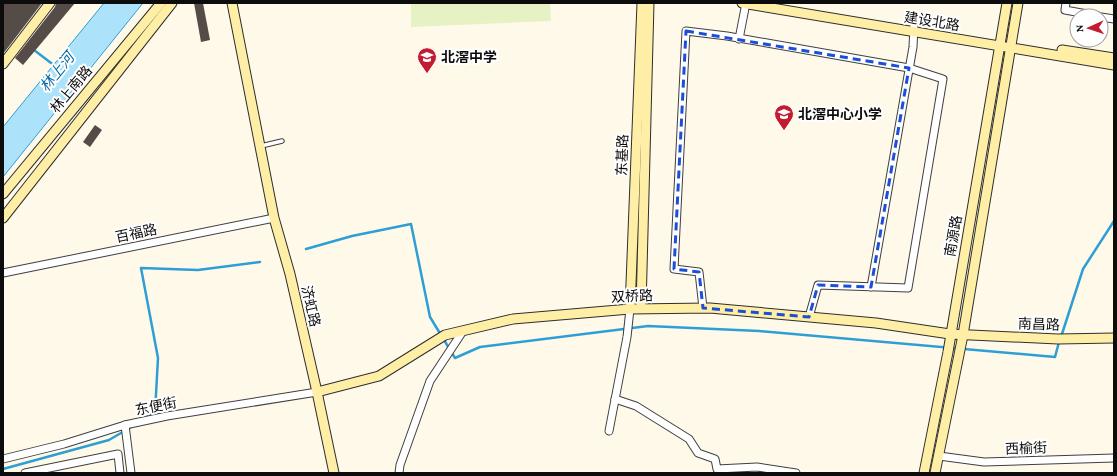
<svg xmlns="http://www.w3.org/2000/svg" width="1117" height="476" font-family="'Crimson Pro','Noto Sans SC',serif">
  <style>
    .pitch { fill: #e6f2c4 }
    .water { fill: #ace3fa; stroke: #2e9fd5 }
    .lines { fill: none; stroke-linecap: round; stroke-linejoin: round }
    .stream { stroke: #2e9fd5; stroke-width: 2.5 }
    .building { fill: #554c47 }
    .lane-casing { stroke: #3f3f3f; stroke-width: 5.5 }
    .street-casing { stroke: #3f3f3f; stroke-width: 9 }
    .secondary-casing { stroke: #2e2e2e; stroke-width: 11 }
    .lane { stroke: #fff; stroke-width: 3.5 }
    .street { stroke: #fff; stroke-width: 7 }
    .secondary { stroke: #ffeea5; stroke-width: 9 }
    .marked { fill: none; stroke: #1d4ed8; stroke-width: 3; stroke-dasharray: 8 5; stroke-linejoin: round }
    .labels { text-anchor: middle; dominant-baseline: central; stroke-width: 4; stroke-linejoin: round; paint-order: stroke }
    .street-label { font-size: 14px; fill: #0c0c0c; stroke: #fff }
    .poi-label { font-size: 14px; font-weight: bold; fill: #0c0c0c; stroke: #fff; text-anchor: start }
    .water-label { font-size: 15px; font-style: italic; fill: #0e6ea4; stroke: #fff }
  </style>
  <rect width="100%" height="100%" fill="#fff9ea"/>
  <path class="pitch" d="M411 3H550L551 21 411 27Z"/>
  <path class="water" d="M104 3H143L3 177V127Z"/>
  <g class="lines">
    <g class="stream">
      <path d="M34 50 55 66"/>
      <path d="M306 249 352 236 411 224 430 317 455 358 480 347 648 326 759 331 1055 357 1059 342"/>
      <path d="M1061 337 1083 269 1114 221"/>
      <path d="M145 418 155 412 158 358 141 268 198 270 260 262"/>
      <path d="M3 469 109 440 133 426"/>
    </g>
  </g>
  <g class="building">
    <path d="M3 3H42L3 54Z"/>
    <path d="M56 3H75L23 65 15 58 55 7Z"/>
    <path d="M194 3H203L210 40 201 42Z"/>
    <path d="M95 125 102 130 90 147 83 142Z"/>
  </g>
  <g class="lines">
    <defs>
      <path id="lane" d="M261 146 282 141"/>
      <g id="street">
        <path d="M1066 3 1065 10 1098 16"/>
        <path d="M1101 17 1114 19"/>
        <path d="M739 39 746 3"/>
        <path d="M3 273 274 218"/>
        <path d="M871 287 913 47 914 26"/>
        <path d="M703 308 699 272 674 269 686 31 727 36 909 68 943 79 908 288 818 285 809 317"/>
        <path d="M615 399 636 406 689 439 698 453 715 459 717 469 757 467 796 473"/>
        <path d="M125 425 131 473"/>
        <path d="M609 431 627 337 630 309"/>
        <path d="M939 456 984 462 1114 458"/>
        <path d="M3 459 64 444 125 425 167 416 317 392"/>
        <path d="M25 473 118 454 120 473"/>
        <path d="M399 473 400 465 430 381 463 331"/>
      </g>
      <g id="secondary">
        <path d="M232 3 274 218 290 274 317 392 334 473"/>
        <path d="M742 3 1114 65"/>
        <path d="M1062 50 1114 58"/>
        <path d="M3 64 50 3"/>
        <path d="M3 194 161 3"/>
        <path d="M3 218 172 3"/>
        <path d="M641 308 649 3"/>
        <path d="M630 309 642 3"/>
        <path d="M317 392 379 376 445 335 513 319 630 309 710 308 876 323 950 334 1058 339 1114 338"/>
        <path d="M924 473 948 352 1007 3"/>
        <path d="M935 473 963 335 1018 3"/>
      </g>
    </defs>
    <use href="#lane" class="lane-casing"/>
    <use href="#street" class="street-casing"/>
    <use href="#secondary" class="secondary-casing"/>
    <use href="#lane" class="lane"/>
    <use href="#street" class="street"/>
    <use href="#secondary" class="secondary"/>
  </g>
  <path class="marked" d="M686 31 909 68 871 287 818 285 809 317 703 308 699 272 674 269Z"/>
  <defs>
    <symbol id="school-pin" viewBox="-11 -11 22 30"><path d="M0 17L-7.5 6A9.5 9.5 0 1 1 7.5 6Z" fill="#c31c31" stroke="#fff"/><path d="M0-5L7-2L0 1L-7-2ZM-4 1L0 2.5L4 1V4Q0 6-4 4Z" fill="#fff"/></symbol>
  </defs>
  <g fill-rule="evenodd">
    <use href="#school-pin" x="416" y="46" width="22" height="30"/>
    <use href="#school-pin" x="773" y="103" width="22" height="30"/>
  </g>
  <g class="labels">
    <g class="street-label">
      <text transform="translate(932 21) rotate(9)">建设北路</text>
      <text transform="translate(71 89) rotate(-50)">林上南路</text>
      <text transform="translate(622 155) rotate(-88)">东基路</text>
      <text transform="translate(136 233) rotate(-12)">百福路</text>
      <text transform="translate(953 236) rotate(-80)">南源路</text>
      <text transform="translate(632 296) rotate(-3)">双桥路</text>
      <text transform="translate(311 306) rotate(77)">济虹路</text>
      <text transform="translate(1039 324) rotate(2)">南昌路</text>
      <text transform="translate(156 406) rotate(-11)">东便街</text>
      <text transform="translate(1026 448) rotate(-2)">西榆街</text>
    </g>
    <g class="poi-label">
      <text x="441" y="57">北滘中学</text>
      <text x="798" y="114">北滘中心小学</text>
    </g>
    <g class="water-label">
      <text transform="translate(57 72) rotate(-51)">林上河</text>
    </g>
  </g>
  <rect width="1117" height="476" fill="none" stroke="#0c0c0c" stroke-width="8"/>
  <g transform="translate(1089 28) rotate(267)"><circle r="19" fill="#ffffff" stroke="#9e9e9e"/>
  <path d="M0-3L7 15L0 10L-7 15Z" fill="#c31c31"/>
  <text y="-6" font-size="11" font-weight="bold" text-anchor="middle" fill="#0c0c0c">N</text>
  </g>
</svg>
